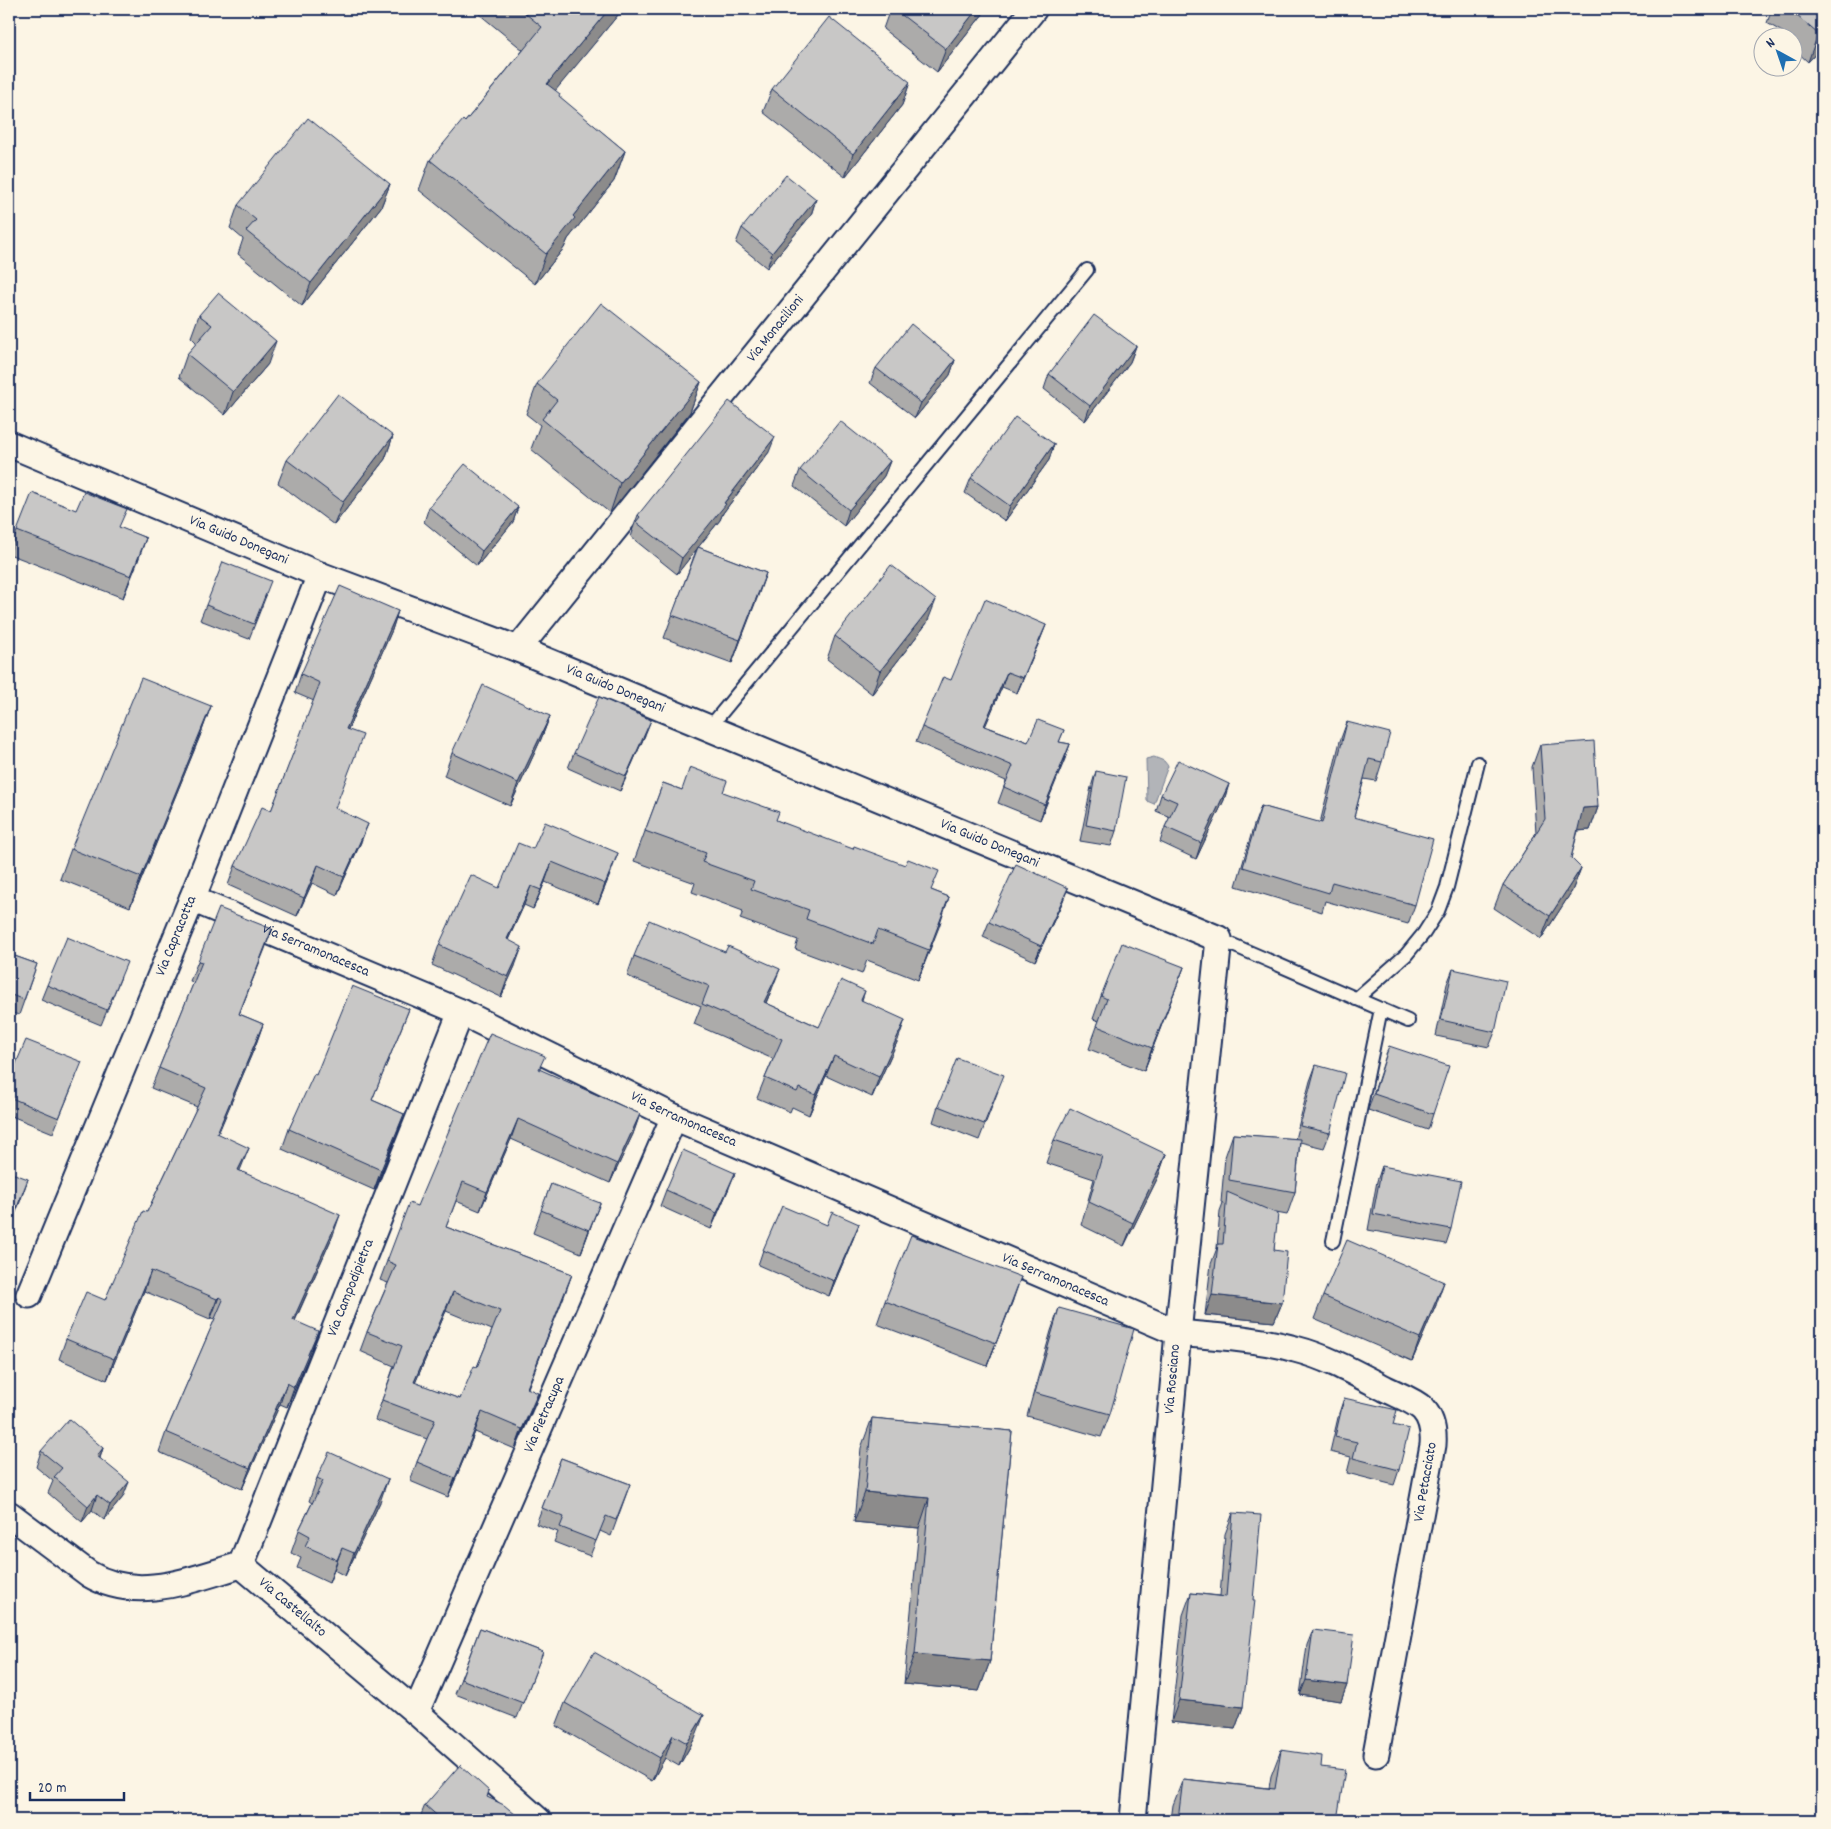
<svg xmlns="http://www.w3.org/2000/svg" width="1831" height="1829" font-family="Dekko,sans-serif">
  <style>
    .water { fill: #b2b4b8; stroke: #767f94 }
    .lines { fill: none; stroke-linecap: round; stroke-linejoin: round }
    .lane-casing { stroke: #1b2f5e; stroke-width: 16 }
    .street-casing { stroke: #1b2f5e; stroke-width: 29 }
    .lane { stroke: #fcf5e5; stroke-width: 12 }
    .street { stroke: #fcf5e5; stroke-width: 25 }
    .wall { fill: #acabaa; stroke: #1b2f5e; fill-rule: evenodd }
    .shaded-wall { fill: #8c8b8b; stroke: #1b2f5e }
    .building { fill: #c8c7c6; stroke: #1b2f5e; fill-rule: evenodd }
    .labels { text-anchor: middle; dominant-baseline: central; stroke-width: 4.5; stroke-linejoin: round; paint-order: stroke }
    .street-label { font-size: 15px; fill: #1b2f5e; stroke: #fcf5e5 }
  </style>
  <rect width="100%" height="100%" fill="#fcf5e5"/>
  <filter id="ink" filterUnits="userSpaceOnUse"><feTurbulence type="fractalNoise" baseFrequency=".02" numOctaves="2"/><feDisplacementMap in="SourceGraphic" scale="10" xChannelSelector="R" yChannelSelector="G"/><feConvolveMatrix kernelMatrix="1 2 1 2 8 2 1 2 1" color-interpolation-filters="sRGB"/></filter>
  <g filter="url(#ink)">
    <path class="water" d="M1154 757 1164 761 1168 766 1154 804 1147 801 1146 759Z"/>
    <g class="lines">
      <defs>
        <g id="lane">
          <path d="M709 728 1087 270"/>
          <path d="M1219 939 1408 1021"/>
          <path d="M1356 999 1406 955 1424 933 1438 911 1447 887 1478 763"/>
          <path d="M1333 1241 1381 1009"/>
        </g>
        <g id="street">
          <path id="s1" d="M9 444 320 575 518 649 1219 939 1178 1333 1133 1820"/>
          <path id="s2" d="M518 649 1034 9"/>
          <path id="s3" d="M192 899 461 1012 674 1117 1178 1333C1216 1337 1257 1338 1295 1349 1327 1357 1357 1374 1386 1389 1398 1395 1413 1400 1423 1409 1432 1419 1434 1432 1433 1445L1376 1754"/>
          <path id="s4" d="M29 1295 192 899 320 575"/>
          <path id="s5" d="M9 1514 89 1574C137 1603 192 1579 241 1565L416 1712 538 1820"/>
          <path id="s6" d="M241 1565 461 1012"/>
          <path id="s7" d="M416 1712 674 1117"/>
        </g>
      </defs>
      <use href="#lane" class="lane-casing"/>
      <use href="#street" class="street-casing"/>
      <use href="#lane" class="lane"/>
      <use href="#street" class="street"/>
    </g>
    <g class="wall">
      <path d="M473 9H623L555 90 559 97 625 151 614 181 568 239 564 248 535 284 419 190 430 160 465 122 523 50Z"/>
      <path d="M890 9H987L937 72 883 29Z"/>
      <path d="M1772 9H1822V47L1808 62 1794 49V38H1788L1789 36 1767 23Z"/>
      <path d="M910 82 902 105 845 177 763 112 772 89Z"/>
      <path d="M390 184 381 207 302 306 238 254 243 239 230 228 238 205Z"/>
      <path d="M816 199 811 215 767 268 736 243 742 228Z"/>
      <path d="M199 315 268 364 225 415 179 377 187 354 197 343 191 337Z"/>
      <path d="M1136 346 1130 362 1085 421 1044 389 1049 374Z"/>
      <path d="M955 360 950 375 915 418 870 383 876 368Z"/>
      <path d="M701 382 690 412 610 513 531 449 540 425 526 414 537 384Z"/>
      <path d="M393 436 385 459 334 525 278 483 287 460Z"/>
      <path d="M1054 444 1049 460 1005 521 965 493 971 478Z"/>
      <path d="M769 452 723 513 720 520 698 547 766 573 732 663 664 638 697 548 677 574 631 537 633 531H632L638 515Z"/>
      <path d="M890 461 884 476 844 526 794 486 800 470Z"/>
      <path d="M429 507H518L513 522 477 566 424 522Z"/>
      <path d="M120 528 146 538 123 598 9 554 17 531Z"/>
      <path d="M266 596 249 639 200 620 206 605Z"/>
      <path d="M398 611 392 630 348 729 335 809 361 842 337 895 312 883 297 916 228 885 235 866 271 811 314 701 295 693 301 674Z"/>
      <path d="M927 623 872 694 827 659 835 636Z"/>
      <path d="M1046 625 1040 640 1017 693 1002 687 985 726 1028 742 1064 730 1059 742 1070 744 1040 820 998 803 1006 781 916 742 922 727 951 680Z"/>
      <path d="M211 706 200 736 130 907 60 879 71 849Z"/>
      <path d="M550 716 541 739 510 806 444 776 452 753Z"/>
      <path d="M1347 722 1382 762 1376 781 1364 779 1354 817 1415 905 1408 924 1325 901 1322 912 1236 886 1254 825 1261 806 1320 823 1340 741Z"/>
      <path d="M645 735 620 791 568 768 574 753Z"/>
      <path d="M1540 745 1598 807 1590 830 1578 831 1571 858 1581 868 1572 891 1541 939 1494 908 1503 885 1536 833 1532 767Z"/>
      <path d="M1096 771 1116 831 1111 846 1080 841 1091 787Z"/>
      <path d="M663 783 682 790 723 792 776 820 931 890 949 897 918 980 867 960 862 974 795 949 798 940 740 919 743 911 692 892 695 883 634 861Z"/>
      <path d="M1229 784 1224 800 1196 859 1160 842 1165 827 1170 817 1156 811 1161 795Z"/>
      <path d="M533 849 611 872 598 904 545 882 533 909 524 905 508 940 515 966 501 997 432 965 439 945 499 888Z"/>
      <path d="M1068 888 1062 903 1035 961 983 937 989 922Z"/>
      <path d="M272 929 239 1014 263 1024 256 1044 218 1133 240 1171 333 1235 295 1321 311 1351 287 1407 280 1404 242 1489 159 1452 166 1432 215 1319 211 1318 210 1319 144 1291 107 1380 59 1359 66 1339 105 1300 197 1107 151 1088 159 1068 194 982 190 981 198 961Z"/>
      <path d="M9 954 37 964 19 1015 9 1012Z"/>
      <path d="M634 956 772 989 766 1003 819 1027 865 991 862 1000 898 1040 872 1097 826 1076 809 1115 792 1107 790 1112 757 1098 765 1078 773 1059 694 1024 701 1006 627 976Z"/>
      <path d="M1184 967 1144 1071 1089 1049 1099 1021 1093 1019 1101 996Z"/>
      <path d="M1453 969 1495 1032 1489 1047 1436 1036 1447 984Z"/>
      <path d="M121 977 101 1025 41 1000 47 985Z"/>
      <path d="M409 1009 401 1029 372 1100 404 1114 397 1134 374 1190 282 1149 289 1129 316 1075Z"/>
      <path d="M1389 1046 1433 1114 1428 1130 1368 1110Z"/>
      <path d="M1316 1065 1330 1133 1324 1148 1300 1142 1295 1192 1287 1215 1276 1213 1274 1250 1282 1303 1274 1322 1205 1315 1211 1264 1217 1248 1220 1211 1223 1203 1221 1202 1225 1157 1233 1134 1295 1139 1310 1081Z"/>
      <path d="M540 1070 640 1114 633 1134 610 1183 511 1139 480 1211 456 1201 446 1227 572 1274 528 1388 530 1412 515 1449 475 1432 448 1497 410 1481 417 1462 427 1439 375 1420 394 1366 360 1351 367 1332 388 1283 380 1280 387 1261 417 1206ZM446 1311 492 1330 477 1367 460 1399 415 1383Z"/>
      <path d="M76 1077 53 1133 9 1115V1080Z"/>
      <path d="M998 1091 979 1140 933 1122 938 1106Z"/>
      <path d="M1054 1140 1166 1154 1158 1177 1124 1246 1081 1225 1094 1179 1046 1163Z"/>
      <path d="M1382 1166 1451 1229 1446 1244 1368 1230 1377 1181Z"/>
      <path d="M551 1184 591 1226 581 1253 533 1233Z"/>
      <path d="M729 1188 711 1229 660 1206 666 1190Z"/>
      <path d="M859 1224 853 1239 829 1296 758 1265 763 1250 827 1225Z"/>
      <path d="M1323 1296 1436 1305 1412 1361 1314 1319Z"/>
      <path d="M1013 1300 987 1366 877 1324 885 1301Z"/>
      <path d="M1059 1308 1110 1414 1101 1437 1027 1416 1051 1331Z"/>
      <path d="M1344 1398 1393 1425 1399 1470 1394 1485 1347 1473 1351 1457 1330 1452 1339 1413Z"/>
      <path d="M872 1418 1012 1431 990 1661 979 1691 904 1684 919 1528 854 1522 861 1448Z"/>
      <path d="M103 1448 100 1458 123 1497 104 1520 92 1510 82 1522 48 1493 53 1481 36 1467 41 1451Z"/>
      <path d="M561 1458 630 1484 611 1536 600 1531 590 1556 554 1542 558 1532 536 1524Z"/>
      <path d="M317 1478 380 1502 345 1576 334 1570 329 1583 297 1568 301 1558 291 1553 299 1530 312 1503 309 1501Z"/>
      <path d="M1233 1513 1243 1707 1235 1729 1171 1722 1183 1615 1191 1593 1220 1596 1225 1534Z"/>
      <path d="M480 1628 543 1652 517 1718 455 1694Z"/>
      <path d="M1313 1630 1347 1685 1341 1701 1300 1695 1307 1645Z"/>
      <path d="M565 1703 695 1738 679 1766 665 1758 652 1781 556 1726Z"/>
      <path d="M1281 1750 1321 1767 1337 1820H1171L1173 1805 1183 1779 1269 1788 1271 1776Z"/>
      <path d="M487 1797 522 1820H419L425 1805Z"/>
    </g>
    <g class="shaded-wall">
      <path d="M609 9H623L536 114 547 84Z"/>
      <path d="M977 9H987L937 72 946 49Z"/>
      <path d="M1822 30V47L1808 62 1818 34Z"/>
      <path d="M910 82 902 105 845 177 853 154Z"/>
      <path d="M625 151 614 181 568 239 564 248 535 284 546 254 573 216Z"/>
      <path d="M390 184 381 207 302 306 311 283Z"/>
      <path d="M816 199 811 215 767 268 772 253Z"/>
      <path d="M276 341 268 364 225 415 233 392Z"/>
      <path d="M1136 346 1130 362 1085 421 1090 406Z"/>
      <path d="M955 360 950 375 915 418 921 403Z"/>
      <path d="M701 382 690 412 610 513 620 483Z"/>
      <path d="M393 436 385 459 334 525 343 502Z"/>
      <path d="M775 437 769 452 723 513 720 520 677 574 682 558Z"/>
      <path d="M1054 444 1049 460 1005 521 1010 506Z"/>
      <path d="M890 461 884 476 844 526 849 510Z"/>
      <path d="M518 507 513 522 477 566 482 551Z"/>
      <path d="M146 538 138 561 123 598 131 576Z"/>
      <path d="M766 573 758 596 732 663 740 640Z"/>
      <path d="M936 600 927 623 872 694 880 671Z"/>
      <path d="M398 611 392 630 340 747 346 729Z"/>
      <path d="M1046 625 1040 640 1017 693 1023 678Z"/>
      <path d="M1007 672 1002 687 979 741 984 726Z"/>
      <path d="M211 706 200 736 130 907 141 877Z"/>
      <path d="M550 716 541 739 510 806 518 783Z"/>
      <path d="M651 720 645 735 620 791 626 776Z"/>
      <path d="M1070 744 1065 759 1040 820 1045 805Z"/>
      <path d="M1229 784 1224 800 1196 859 1201 843Z"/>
      <path d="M1598 807 1590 830 1575 831 1583 808Z"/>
      <path d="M368 824 361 842 337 895 344 877Z"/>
      <path d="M618 853 611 872 598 904 605 884Z"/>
      <path d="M552 862 545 882 533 909 541 890Z"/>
      <path d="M318 865 312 883 297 916 304 898Z"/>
      <path d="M1581 868 1572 891 1541 939 1550 916Z"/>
      <path d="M531 886 524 905 499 959 507 939Z"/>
      <path d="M1068 888 1062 903 1035 961 1041 946Z"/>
      <path d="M949 897 939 927 918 980 929 950Z"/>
      <path d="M272 929 265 949 231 1034 239 1014Z"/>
      <path d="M522 947 515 966 501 997 508 977Z"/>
      <path d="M1184 967 1175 990 1144 1071 1152 1048Z"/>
      <path d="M780 969 772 989 757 1022 764 1002Z"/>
      <path d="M905 1020 898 1040 872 1097 879 1077Z"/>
      <path d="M263 1024 256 1044 210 1153 217 1133Z"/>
      <path d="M834 1056 826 1076 809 1115 816 1095Z"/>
      <path d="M404 1114 397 1134 374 1190 381 1170Z"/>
      <path d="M640 1114 633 1134 610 1183 617 1164Z"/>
      <path d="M518 1119 511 1139 480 1211 487 1192Z"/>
      <path d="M249 1148 241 1168 231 1190 238 1170Z"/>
      <path d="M1166 1154 1158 1177 1124 1246 1133 1223Z"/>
      <path d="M735 1173 729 1188 711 1229 717 1213Z"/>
      <path d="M28 1179 20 1202 9 1230V1228Z"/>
      <path d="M600 1203 591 1226 581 1253 589 1230Z"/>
      <path d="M340 1215 333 1235 286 1340 293 1320Z"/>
      <path d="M859 1224 853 1239 829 1296 834 1281Z"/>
      <path d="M151 1271 144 1291 107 1380 114 1359Z"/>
      <path d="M572 1274 565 1294 520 1407 527 1388Z"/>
      <path d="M1021 1277 1013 1300 987 1366 996 1343Z"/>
      <path d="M1444 1282 1436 1305 1412 1361 1420 1338Z"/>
      <path d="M453 1292 446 1311 407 1402 414 1382Z"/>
      <path d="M1212 1295 1282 1303 1274 1322 1205 1315Z"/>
      <path d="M219 1297 211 1318 210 1319 217 1299Z"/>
      <path d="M318 1331 311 1351 287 1407 294 1387Z"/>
      <path d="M287 1383 280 1404 242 1489 250 1468Z"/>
      <path d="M538 1393 530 1412 515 1449 522 1429Z"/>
      <path d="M482 1412 475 1432 448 1497 455 1478Z"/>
      <path d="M103 1448 98 1464 97 1456Z"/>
      <path d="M388 1479 380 1502 345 1576 354 1553Z"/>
      <path d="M129 1482 123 1497 104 1520 110 1505Z"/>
      <path d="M865 1492 929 1498 919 1528 854 1522Z"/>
      <path d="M97 1495 92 1510 82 1522 88 1506Z"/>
      <path d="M342 1548 334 1570 329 1583 337 1560Z"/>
      <path d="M915 1654 990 1661 979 1691 904 1684Z"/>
      <path d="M1306 1680 1347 1685 1341 1701 1300 1695Z"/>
      <path d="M1179 1700 1243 1707 1235 1729 1171 1722Z"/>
      <path d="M704 1715 695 1738 679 1766 687 1743Z"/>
      <path d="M673 1735 665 1758 652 1781 660 1758Z"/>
    </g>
    <g class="building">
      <path d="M520 9H609L547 84 560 94 559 96 625 151 573 216 575 218 546 254 430 160 463 120 465 122 542 27Z"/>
      <path d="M894 9H977L946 49Z"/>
      <path d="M1799 9H1822V30L1818 34 1796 15 1801 10Z"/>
      <path d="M829 17 910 82 853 154 772 89Z"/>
      <path d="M308 118 390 184 311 283 246 231 256 220 238 205Z"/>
      <path d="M786 175 816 199 772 253 742 228Z"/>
      <path d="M218 293 276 341 233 392 187 354 212 325 199 315Z"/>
      <path d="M601 303 701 382 620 483 542 419 557 400 537 384Z"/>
      <path d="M1094 315 1136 346 1090 406 1049 374Z"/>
      <path d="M911 324 955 360 921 403 876 368Z"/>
      <path d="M338 394 393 436 343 502 287 460Z"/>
      <path d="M729 401 775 437 724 503 726 504 682 558 636 522 640 517 638 515Z"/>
      <path d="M1015 417 1054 444 1010 506 971 478Z"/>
      <path d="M840 421 890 461 849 510 800 470Z"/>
      <path d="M465 464 518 507 482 551 429 507Z"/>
      <path d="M84 492 127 509 119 527 146 538 131 576 17 531 32 493 76 510Z"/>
      <path d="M698 547 766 573 740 640 672 615Z"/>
      <path d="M223 562 271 581 254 624 206 605Z"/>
      <path d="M891 565 936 600 880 671 835 636Z"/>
      <path d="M340 586 398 611 346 729 363 735 335 808 368 824 344 877 318 865 304 898 235 866 262 807 271 811 320 683 301 674Z"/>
      <path d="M985 599 1046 625 1023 678 1007 672 984 726 1028 742 1038 720 1064 730 1059 742 1070 744 1045 805 1004 787 1013 766 922 727 943 677 951 680Z"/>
      <path d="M141 678 211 706 141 877 71 849Z"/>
      <path d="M483 685 550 716 518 783 452 753Z"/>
      <path d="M599 697 651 720 626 776 574 753Z"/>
      <path d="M1347 722 1390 733 1382 762 1369 759 1354 817 1433 839 1415 905 1332 882 1329 893 1243 867 1261 806 1322 823Z"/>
      <path d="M1594 741 1598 807 1583 808 1571 858 1581 868 1550 916 1503 885 1545 819 1540 745Z"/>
      <path d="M1178 760 1229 784 1201 843 1165 827 1177 802 1161 795Z"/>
      <path d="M690 767 727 781 723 792 779 812 776 820 853 849 854 846 905 865 908 859 939 871 931 890 949 897 929 950 878 930 873 944 806 919 809 910 751 889 754 881 702 862 706 853 645 831 663 783 682 790Z"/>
      <path d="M1096 771 1126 777 1116 831 1086 825Z"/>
      <path d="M545 822 618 853 605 884 552 862 541 890 531 886 507 939 522 947 508 977 439 945 471 875 499 888 518 843 533 849Z"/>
      <path d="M1016 864 1068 888 1041 946 989 922Z"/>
      <path d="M219 908 272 929 239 1014 263 1024 217 1133 249 1148 238 1170 340 1215 293 1320 318 1331 294 1387 287 1383 250 1468 166 1432 223 1300 219 1297 217 1299 151 1271 114 1359 66 1339 86 1292 105 1300 143 1211 147 1212 206 1088 159 1068 202 962 198 961Z"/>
      <path d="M649 920 725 952 728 946 780 969 764 1002 819 1027 841 980 865 991 861 1000 905 1020 879 1077 834 1056 816 1095 799 1088 797 1092 765 1078 782 1039 702 1004 709 986 634 956Z"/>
      <path d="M67 937 127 962 107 1010 47 985Z"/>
      <path d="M1122 943 1184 967 1152 1048 1097 1026 1107 999 1101 996Z"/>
      <path d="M9 954 37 964 24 1000 9 994Z"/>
      <path d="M1453 969 1506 981 1495 1032 1441 1020Z"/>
      <path d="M352 986 409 1009 372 1100 404 1114 381 1170 289 1129 314 1074 316 1075Z"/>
      <path d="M490 1033 545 1056 539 1069 640 1114 617 1164 518 1119 487 1192 463 1182 446 1227 572 1274 527 1388 538 1393 522 1429 482 1412 455 1478 417 1462 435 1420 382 1400 402 1346 367 1332 396 1265 387 1261 409 1203 417 1206ZM453 1292 500 1311 477 1367 474 1366 460 1399 414 1382Z"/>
      <path d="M26 1040 82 1062 59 1118 9 1097V1080Z"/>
      <path d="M1389 1046 1449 1066 1433 1114 1374 1094Z"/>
      <path d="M957 1058 1004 1075 984 1124 938 1106Z"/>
      <path d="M1316 1065 1345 1073 1330 1133 1300 1126Z"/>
      <path d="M1070 1108 1166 1154 1133 1223 1089 1202 1102 1156 1054 1140Z"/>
      <path d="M1233 1134 1300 1139 1295 1192 1229 1180Z"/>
      <path d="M683 1150 735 1173 717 1213 666 1190Z"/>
      <path d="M1382 1166 1461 1181 1451 1229 1373 1214Z"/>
      <path d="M9 1172 28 1179 9 1228Z"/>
      <path d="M551 1184 600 1203 589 1230 541 1210Z"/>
      <path d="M1227 1192 1278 1214 1274 1250 1287 1252 1282 1303 1212 1295 1218 1244H1223Z"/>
      <path d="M782 1206 827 1225 832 1212 859 1224 834 1281 763 1250Z"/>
      <path d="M911 1235 1021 1277 996 1343 885 1301Z"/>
      <path d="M1347 1240 1444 1282 1420 1338 1323 1296Z"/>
      <path d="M1059 1308 1134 1329 1110 1414 1035 1393Z"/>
      <path d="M1344 1398 1397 1410 1393 1425 1409 1429 1399 1470 1353 1458 1357 1442 1335 1437Z"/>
      <path d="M872 1418 1012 1431 990 1661 915 1654 929 1498 865 1492Z"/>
      <path d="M69 1419 103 1448 97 1456 129 1482 110 1505 97 1495 88 1506 54 1477 62 1468 41 1451Z"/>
      <path d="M329 1452 388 1479 354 1553 342 1548 337 1560 305 1546 310 1536 299 1530 323 1481 317 1478Z"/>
      <path d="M561 1458 630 1484 616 1520 606 1516 596 1541 560 1527 564 1517 542 1508Z"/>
      <path d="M1233 1513 1261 1515 1253 1600H1255L1243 1707 1179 1700 1191 1593 1226 1597Z"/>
      <path d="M480 1628 543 1652 523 1703 461 1679Z"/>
      <path d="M1313 1630 1354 1635 1347 1685 1306 1680Z"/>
      <path d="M594 1652 704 1715 687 1743 673 1735 660 1758 565 1703Z"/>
      <path d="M1281 1750 1322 1756 1321 1767 1345 1770 1337 1820H1178L1183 1779 1275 1789Z"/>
      <path d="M460 1765 489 1791 487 1797 504 1805 522 1820H442L425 1805Z"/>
      <path d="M1027 1814V1820H986V1818Z"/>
      <path d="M938 1819V1820H921Z"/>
    </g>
  </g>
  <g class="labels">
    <g class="street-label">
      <text stroke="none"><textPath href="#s2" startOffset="411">Via Monacilioni</textPath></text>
      <text stroke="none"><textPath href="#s1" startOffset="249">Via Guido Donegani</textPath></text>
      <text stroke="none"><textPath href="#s1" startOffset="654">Via Guido Donegani</textPath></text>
      <text stroke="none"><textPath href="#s1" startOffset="1059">Via Guido Donegani</textPath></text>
      <text stroke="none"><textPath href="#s4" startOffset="388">Via Capracotta</textPath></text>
      <text stroke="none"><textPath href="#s3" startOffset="134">Via Serramonacesca</textPath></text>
      <text stroke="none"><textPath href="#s3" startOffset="539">Via Serramonacesca</textPath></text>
      <text stroke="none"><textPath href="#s3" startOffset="944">Via Serramonacesca</textPath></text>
      <text stroke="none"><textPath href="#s6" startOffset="298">Via Campodipietra</textPath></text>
      <text transform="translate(1173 1379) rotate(-85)">Via Rosciano</text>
      <text stroke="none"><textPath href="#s7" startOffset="324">Via Pietracupa</textPath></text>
      <text transform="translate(1426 1482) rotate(-80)">Via Petacciato</text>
      <text stroke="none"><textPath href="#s5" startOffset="324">Via Castellalto</textPath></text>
    </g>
  </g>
  <rect width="1831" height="1829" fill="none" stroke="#fcf5e5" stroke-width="30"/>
  <rect x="15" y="15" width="1801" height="1799" fill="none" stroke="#1b2f5e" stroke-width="2" filter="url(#ink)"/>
  <g transform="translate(1778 52) rotate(320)"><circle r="24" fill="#fcf5e5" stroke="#a2a6af"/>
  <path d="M0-4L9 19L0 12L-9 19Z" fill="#1f6fb2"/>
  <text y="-8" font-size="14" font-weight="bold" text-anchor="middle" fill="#1b2f5e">N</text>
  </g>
  <path d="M30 1792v8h94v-8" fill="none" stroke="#1b2f5e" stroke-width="2.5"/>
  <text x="38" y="1792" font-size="15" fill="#1b2f5e" stroke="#fcf5e5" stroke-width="4" paint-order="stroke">20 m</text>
</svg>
